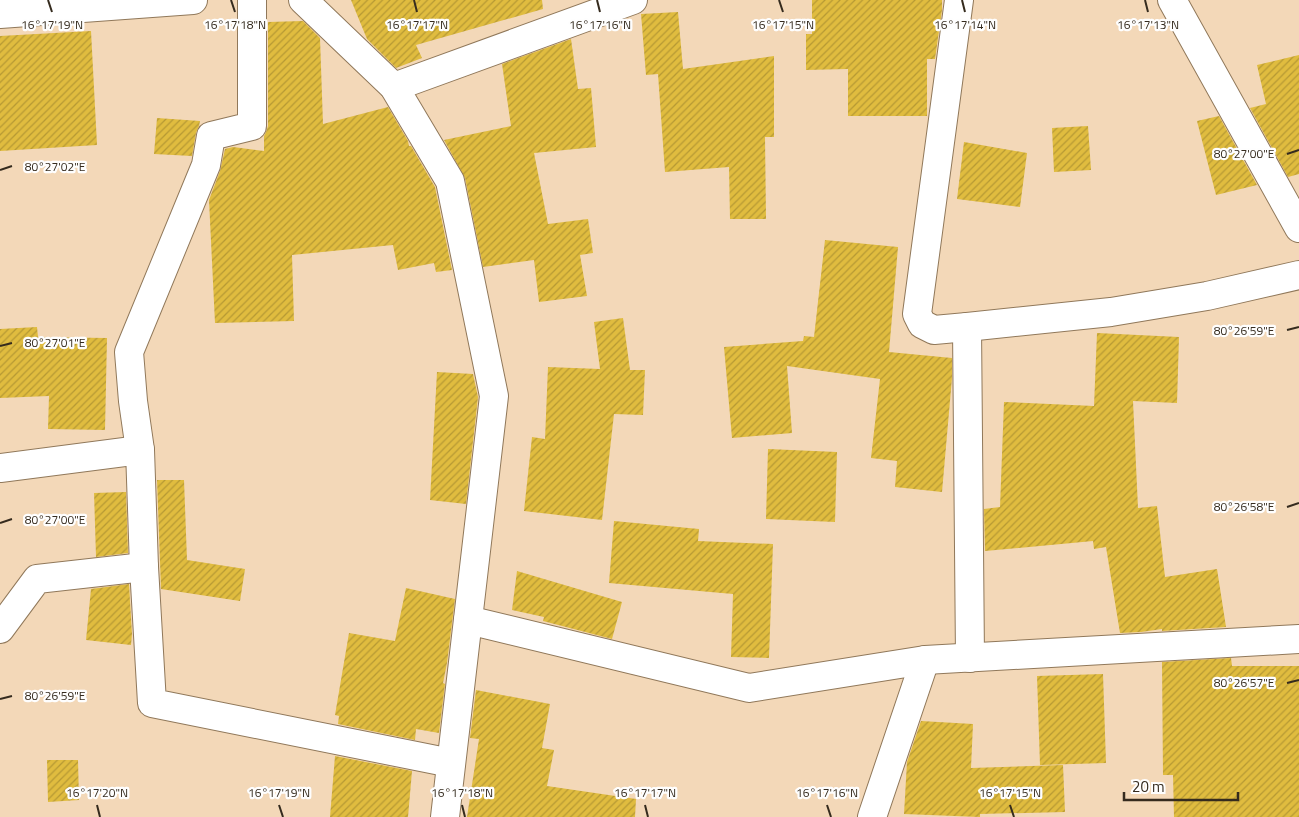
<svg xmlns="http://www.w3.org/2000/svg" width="1299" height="817" font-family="'Titillium Web',sans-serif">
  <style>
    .building { fill: url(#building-hatch) }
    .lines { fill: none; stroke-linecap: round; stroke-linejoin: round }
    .minor-casing { stroke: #90785a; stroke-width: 30 }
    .minor { stroke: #fff; stroke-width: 28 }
    .ticks { fill: none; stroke: #352b1e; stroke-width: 2 }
    .ticks-label { font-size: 12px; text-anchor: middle; fill: #352b1e; stroke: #fefefe; stroke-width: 4.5; stroke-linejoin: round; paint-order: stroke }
  </style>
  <defs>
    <pattern id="building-hatch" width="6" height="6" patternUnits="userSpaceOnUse" patternTransform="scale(1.25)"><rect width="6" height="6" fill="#e0bc3f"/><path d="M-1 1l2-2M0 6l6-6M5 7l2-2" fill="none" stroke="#b69934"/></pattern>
  </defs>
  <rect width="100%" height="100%" fill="#f3d8b8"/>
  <g class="building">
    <path d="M351 0H542L543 9 416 45 422 58 396 68 367 39Z"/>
    <path d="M812 0H942V10L935 59H927V116H848V69L806 70V34H812Z"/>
    <path d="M678 12 683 69 774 56V137H765L766 219H730L729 167 665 172 658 74 646 75 641 14Z"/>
    <path d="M303 21 320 38 323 124 388 107 408 141 409 146H411L435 187 452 270 436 272 434 263 398 270 393 245 292 255 294 321 215 323 209 200 220 171 225 149 233 147 264 151V136L266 132 268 126V22Z"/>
    <path d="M91 31 97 145 0 151V36Z"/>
    <path d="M571 39 578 89 591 88 596 147 534 153 548 224 588 219 593 253 580 255 587 296 539 302 534 260 483 267 465 178 444 140 511 126 502 64Z"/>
    <path d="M1299 55V174L1288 177 1250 108 1266 104 1257 65Z"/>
    <path d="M1219 116 1257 185 1216 195 1197 121Z"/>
    <path d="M157 118 200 121 199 126 196 133 192 156 154 154Z"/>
    <path d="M1088 126 1091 170 1054 172 1052 128Z"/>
    <path d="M964 142 1027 153 1020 207 957 199Z"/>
    <path d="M825 240 898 247 889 352 952 358V378L942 492 895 487 897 461 871 458 880 379 787 366 792 433 732 438 724 347 803 341 804 336 814 337Z"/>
    <path d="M623 318 630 370H645L643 415 614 414 602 520 524 511 532 437 545 439 548 367 600 369 594 322Z"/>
    <path d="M37 327 38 337 107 338 105 430 48 429 49 396 0 398V329Z"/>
    <path d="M1097 333 1179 337 1177 403 1133 401 1138 508 1157 506 1165 577 1217 569 1226 627 1162 631V629L1141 632 1120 633 1106 547 1094 549 1093 541 985 551 984 509 1000 507 1004 402 1094 406Z"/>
    <path d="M437 372 473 374 478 397 466 504 430 500Z"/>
    <path d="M768 449 837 452 835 522 766 519Z"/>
    <path d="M157 480H184L187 560 245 569 240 601 161 589Z"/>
    <path d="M126 492 128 553 96 557 94 493Z"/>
    <path d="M614 521 699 529 698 541 773 544 769 658 731 657 733 594 609 583Z"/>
    <path d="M517 571 622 602 612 639 543 621 544 617 512 610Z"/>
    <path d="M129 584 132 634 131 645 86 640 91 589Z"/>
    <path d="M406 588 455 599 447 663 443 683 445 684 439 733 416 729 415 740 338 724 339 716 335 715 349 633 395 641Z"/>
    <path d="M1231 658 1232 666H1299V817H1174L1173 775H1163L1162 662Z"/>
    <path d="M1103 674 1106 763 1040 765 1037 676Z"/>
    <path d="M476 690 550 704 542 748 554 750 547 786 636 799 635 817H467L479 739 470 738Z"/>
    <path d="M921 721 973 724 971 768 1063 765 1065 812 980 814V817L904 814 907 762Z"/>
    <path d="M335 756 412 771 408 817H330Z"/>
    <path d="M47 760H78L79 800 48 802Z"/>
  </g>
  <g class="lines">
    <defs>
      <g id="minor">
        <path d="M303 0 394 87 450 181 494 396 445 817"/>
        <path d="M959 0 917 314 922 324 934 330 967 327 1111 312 1207 296 1299 275"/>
        <path d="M1172 0 1299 228"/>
        <path d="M0 14 193 0"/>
        <path d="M394 87 633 0"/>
        <path d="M967 327 970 658"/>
        <path d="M140 450 133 401 129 352 206 165 211 136 252 126V0"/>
        <path d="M0 468 140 450 144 567 152 703 451 763"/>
        <path d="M468 620 749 688 925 660 1299 639"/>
        <path d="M0 629 37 579 144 567"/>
        <path d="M872 817 925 660"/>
      </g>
    </defs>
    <use href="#minor" class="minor-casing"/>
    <use href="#minor" class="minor"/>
  </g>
  <path class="ticks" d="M48 0 52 12M231 0 235 12M414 0 417 12M597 0 600 12M779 0 783 12M962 0 965 12M1145 0 1148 12M1287 154 1299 150M0 170 12 166M1287 330 1299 327M0 346 12 343M1287 507 1299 503M0 523 12 519M1287 683 1299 680M0 699 12 696M97 805 100 817M279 805 283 817M462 805 465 817M645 805 648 817M827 805 831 817M1010 805 1014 817"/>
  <g class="ticks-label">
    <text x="52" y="29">16°17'19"N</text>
    <text x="235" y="29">16°17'18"N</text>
    <text x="417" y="29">16°17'17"N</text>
    <text x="600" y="29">16°17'16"N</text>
    <text x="783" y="29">16°17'15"N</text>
    <text x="965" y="29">16°17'14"N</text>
    <text x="1148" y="29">16°17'13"N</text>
    <text x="1244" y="158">80°27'00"E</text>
    <text x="55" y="171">80°27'02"E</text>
    <text x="1244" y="335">80°26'59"E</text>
    <text x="55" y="347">80°27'01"E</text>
    <text x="1244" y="511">80°26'58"E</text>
    <text x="55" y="524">80°27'00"E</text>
    <text x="1244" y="687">80°26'57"E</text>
    <text x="55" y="700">80°26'59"E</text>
    <text x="97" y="797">16°17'20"N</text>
    <text x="279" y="797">16°17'19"N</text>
    <text x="462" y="797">16°17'18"N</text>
    <text x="645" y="797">16°17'17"N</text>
    <text x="827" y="797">16°17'16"N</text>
    <text x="1010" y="797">16°17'15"N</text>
  </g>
  <path d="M1124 792v8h114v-8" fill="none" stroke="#352b1e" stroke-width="2.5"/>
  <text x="1132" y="792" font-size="15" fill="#352b1e" stroke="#fefefe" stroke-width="4" paint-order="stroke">20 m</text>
</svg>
